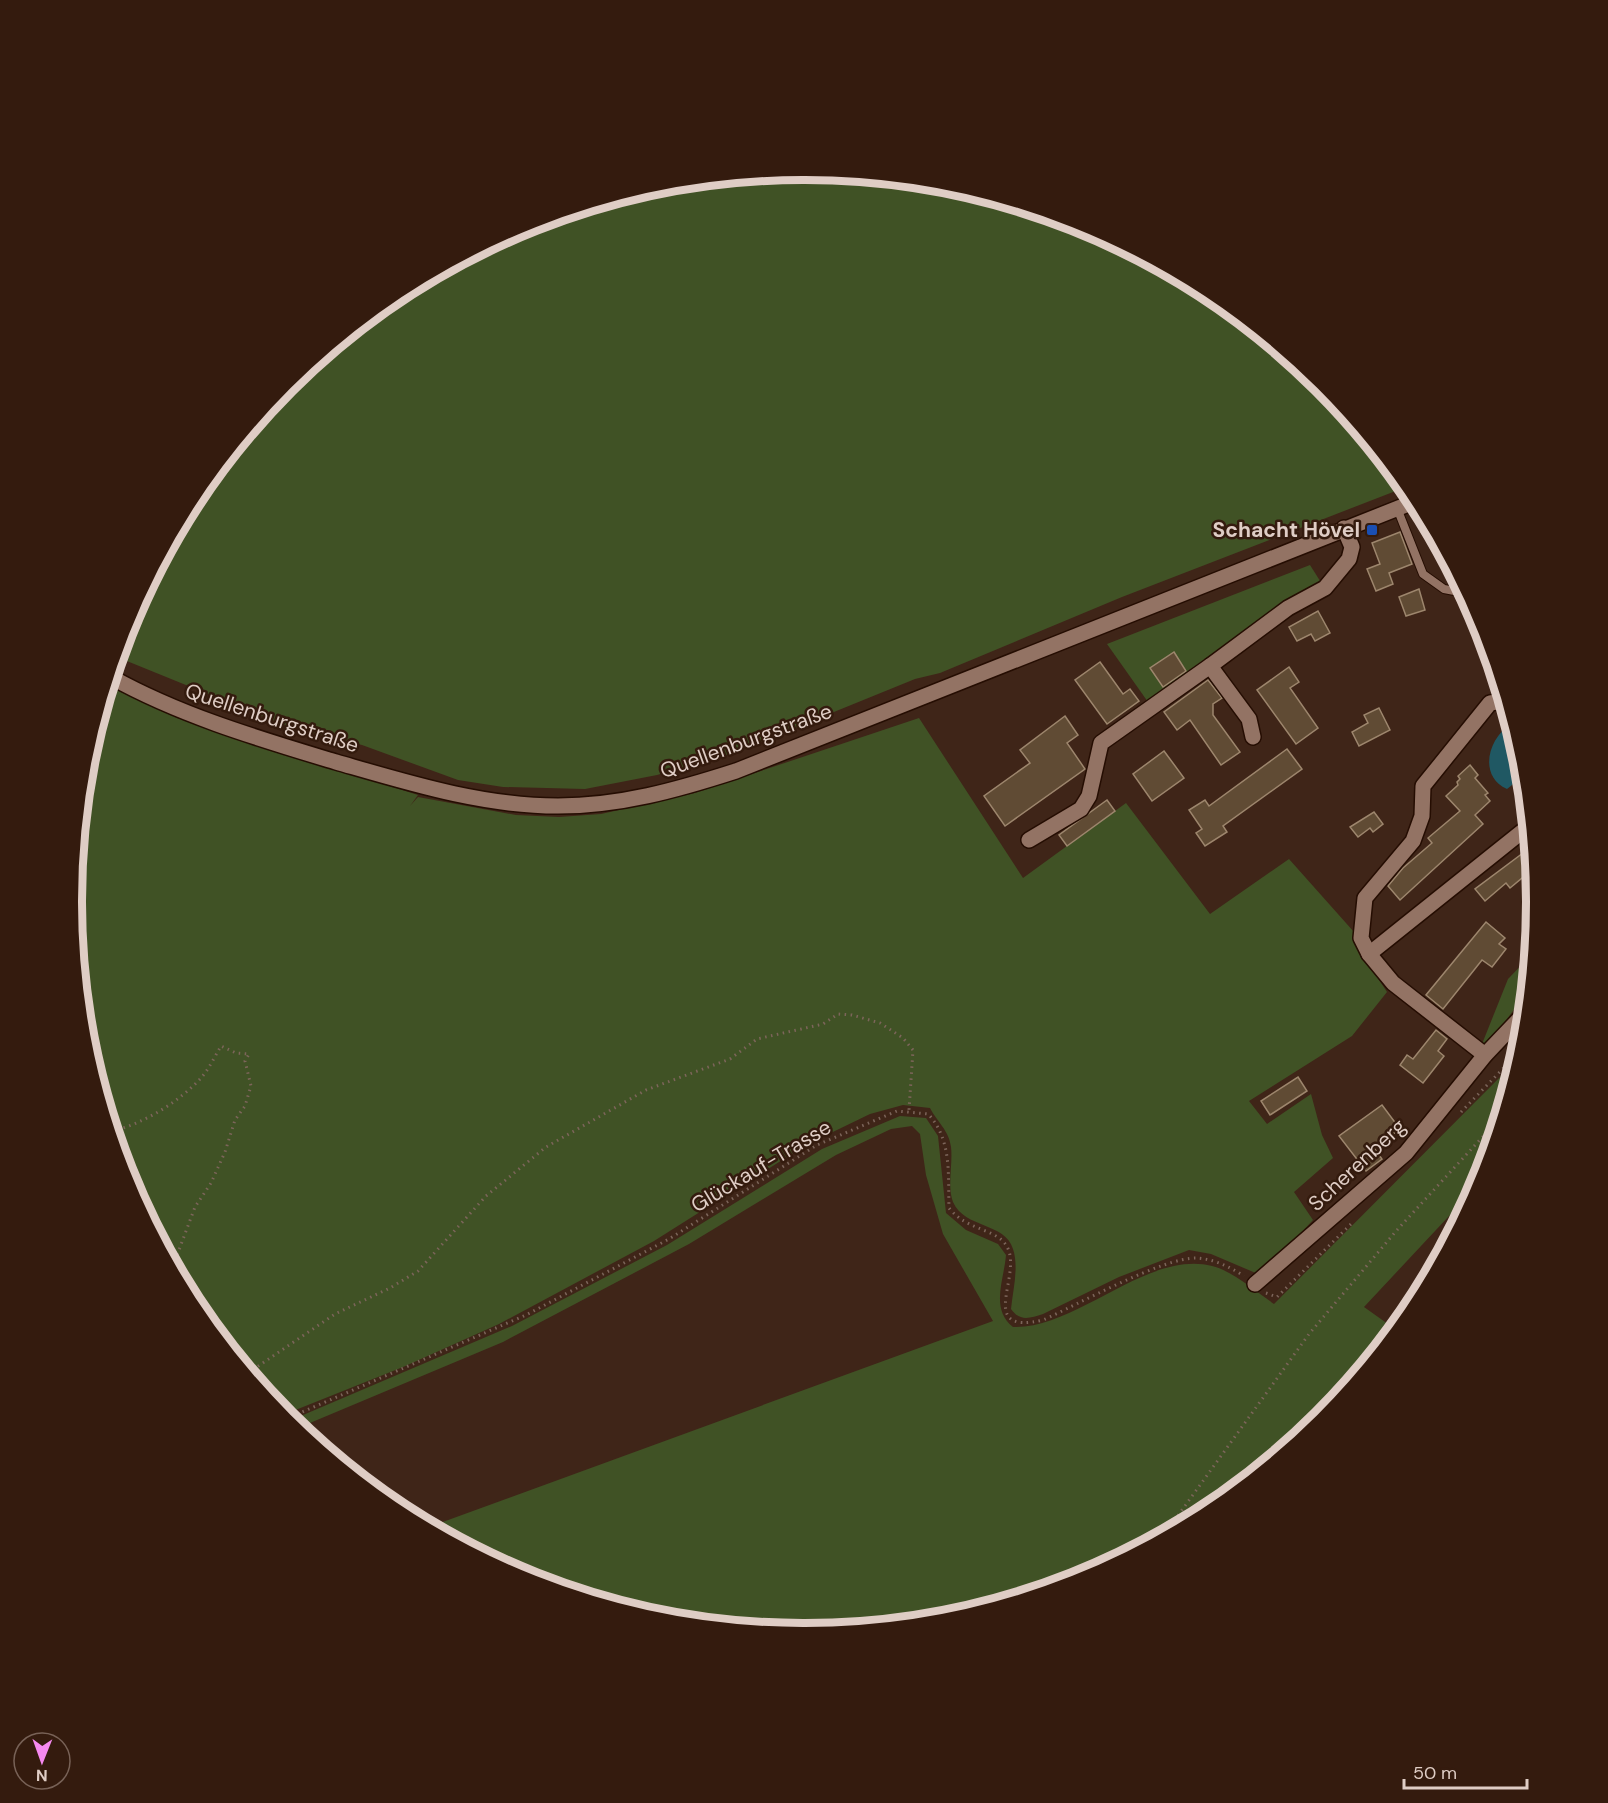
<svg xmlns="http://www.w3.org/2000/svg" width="1608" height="1803" font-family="'DM Sans',sans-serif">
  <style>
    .green { fill: #405225 }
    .water { fill: #205863 }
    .building { fill: #604b34; stroke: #9d866d; stroke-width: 1.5 }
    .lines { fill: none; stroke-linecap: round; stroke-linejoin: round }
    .lane-casing { stroke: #250d02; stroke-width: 10 }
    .street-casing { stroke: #250d02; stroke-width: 18 }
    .secondary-casing { stroke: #250d02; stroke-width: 18 }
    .path { stroke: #7c655a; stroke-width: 3; stroke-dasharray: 1.5 4.5; stroke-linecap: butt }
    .lane { stroke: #937364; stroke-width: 8 }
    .street { stroke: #937364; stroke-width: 15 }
    .secondary { stroke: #937364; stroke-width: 15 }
    .transit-dot { fill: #1a4fb4; stroke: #341b0e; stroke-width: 2 }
    .labels { text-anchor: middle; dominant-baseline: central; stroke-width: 5; stroke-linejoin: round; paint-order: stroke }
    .poi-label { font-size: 21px; font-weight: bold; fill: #dfcdc5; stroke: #341b0e; text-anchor: end }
    .street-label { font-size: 21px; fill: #dfcdc5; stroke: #341b0e }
    .rim { fill: none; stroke: #dfcdc5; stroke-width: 8 }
  </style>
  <rect width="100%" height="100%" fill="#3f2518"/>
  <g class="green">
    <path d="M804 170 947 184 1084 225 1211 293 1322 384 1406 487 1122 597 940 673 915 679 733 753 657 775 585 789 503 787 458 780 362 745 292 728 117 657 128 621 196 495 287 384 398 293 524 225 662 184Z"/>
    <path d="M1310 565 1322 584 1148 702 1107 644Z"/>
    <path d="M108 686 177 718 418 795 410 806 418 797 516 815 559 817 601 814 695 793 919 718 1023 878 1126 803 1210 914 1289 859 1354 932 1362 954 1387 992 1352 1036 1249 1101 1267 1124 1311 1094 1322 1135 1333 1158 1294 1192 1313 1220 1272 1264 1258 1274 1211 1254 1189 1250 1119 1277 1043 1314C1030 1318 1020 1322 1011 1309 1013 1290 1019 1267 1013 1249 1005 1222 965 1229 953 1202 947 1187 953 1164 951 1147 949 1130 937 1122 930 1108L903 1105 870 1114 806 1145 654 1241 499 1324 403 1367 283 1415 195 1308 128 1181 86 1044 72 901 86 758Z"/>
    <path d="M1531 955 1527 992 1490 1042 1482 1044 1508 979Z"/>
    <path d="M1517 1060 1478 1185 1364 1307 1395 1329 1310 1429 1210 1510 1084 1578 946 1619 804 1633 661 1619 524 1578 429 1527 993 1321 943 1234 926 1175 920 1134 912 1126 891 1129 836 1155 689 1244 503 1342 298 1428 289 1421 512 1326 667 1245 822 1149 900 1116 926 1118 938 1136 946 1213 966 1230 998 1244 1006 1255C1004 1280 990 1309 1013 1327 1077 1329 1147 1250 1212 1266 1231 1270 1258 1293 1274 1304Z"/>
  </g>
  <path class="water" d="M1511 724C1518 746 1531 773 1507 789 1478 776 1488 738 1511 724Z"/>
  <g class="building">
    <path d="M1400 532 1412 564 1389 573 1393 584 1376 591 1367 569 1380 564 1372 543Z"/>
    <path d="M1419 589 1425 610 1406 616 1399 597Z"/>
    <path d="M1318 611 1330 633 1315 641 1311 634 1297 641 1289 627Z"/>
    <path d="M1174 652 1186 671 1163 687 1150 668Z"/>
    <path d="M1100 662 1123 694 1130 689 1139 701 1107 724 1075 680Z"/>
    <path d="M1289 667 1299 682 1290 688 1318 728 1296 744 1257 690Z"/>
    <path d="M1208 680 1222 698 1213 704V715L1240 752 1221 765 1190 720 1177 730 1164 712Z"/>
    <path d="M1379 708 1390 730 1359 746 1352 732 1368 723 1364 715Z"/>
    <path d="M1065 716 1078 735 1067 743 1085 769 1005 826 984 796 1030 763 1020 750Z"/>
    <path d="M1287 749 1302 769 1223 826 1227 832 1205 846 1196 833 1202 829 1189 810 1205 800 1209 806Z"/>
    <path d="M1164 751 1184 778 1152 801 1133 774Z"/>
    <path d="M1470 765 1478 775 1475 778 1488 793 1485 795 1490 801 1475 815 1483 824 1400 900 1388 886 1403 868 1432 843 1428 838 1460 811 1446 796 1458 785 1457 782 1460 779 1458 776Z"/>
    <path d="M1107 800 1115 811 1067 846 1059 835Z"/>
    <path d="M1374 812 1383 824 1373 832 1370 828 1358 837 1350 827Z"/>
    <path d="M1523 853 1531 864 1525 869 1528 873 1510 888 1506 883 1485 901 1475 889Z"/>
    <path d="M1486 922 1505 938 1499 944 1506 949 1492 967 1482 960 1443 1009 1426 995Z"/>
    <path d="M1436 1030 1447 1039 1438 1051 1444 1056 1423 1083 1400 1065 1407 1055 1413 1059Z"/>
    <path d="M1298 1077 1307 1091 1270 1115 1261 1101Z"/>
    <path d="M1382 1105 1400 1129 1374 1148 1382 1159 1366 1171 1339 1136Z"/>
  </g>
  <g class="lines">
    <defs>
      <path id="lane" d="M1397 508 1423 574 1444 589 1465 593"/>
      <g id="street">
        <path d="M1210 666 1288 608 1325 588 1349 559 1352 547 1344 528"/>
        <path d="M1029 840 1081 809 1089 796 1101 743 1210 666 1249 719 1253 737"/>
        <path d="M1369 954 1529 826"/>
        <path d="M1485 1055 1393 983 1369 954 1361 938 1365 898 1413 841 1422 816 1423 786 1490 703 1504 701"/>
        <path d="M1255 1284 1406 1153 1485 1055 1525 1013"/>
      </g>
      <path id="secondary" d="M111 677C181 716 260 739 336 762 409 783 482 806 558 806 620 806 677 790 736 771L1416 501"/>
    </defs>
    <use href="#lane" class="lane-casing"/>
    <use href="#street" class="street-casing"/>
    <use href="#secondary" class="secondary-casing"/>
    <g class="path">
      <path d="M1528 986V984"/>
      <path d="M1461 1112 1520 1051"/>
      <path d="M112 1131C143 1124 179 1102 201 1078 209 1069 215 1056 221 1046L236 1053 249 1054 245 1061 251 1086 245 1106 235 1120 225 1152 211 1183 195 1207 173 1266"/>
      <path d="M1266 1293 1277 1297 1351 1224"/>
      <path d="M248 1373 335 1314 390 1288 418 1271 486 1196 546 1147 646 1090 730 1059 757 1039 823 1024 838 1014 852 1015 880 1023 903 1038 913 1050 909 1110"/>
      <path d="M286 1419 526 1315 669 1239 817 1145 897 1111 928 1114C952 1139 948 1175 949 1208 966 1230 996 1229 1006 1245 1025 1273 974 1336 1043 1320 1077 1305 1163 1257 1197 1258 1214 1259 1230 1267 1244 1276"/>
      <path d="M1164 1535 1309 1334 1397 1230 1499 1119"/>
    </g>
    <use href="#lane" class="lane"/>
    <use href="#street" class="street"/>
    <use href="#secondary" class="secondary"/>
  </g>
  <rect class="transit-dot" x="1366" y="524" width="12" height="12" rx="3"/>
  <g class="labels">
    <g class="poi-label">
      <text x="1360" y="530">Schacht Hövel</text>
    </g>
    <g class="street-label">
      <text transform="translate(272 718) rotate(18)">Quellenburgstraße</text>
      <text transform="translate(746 741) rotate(-20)">Quellenburgstraße</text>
      <text transform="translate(1357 1165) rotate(-43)">Scherenberg</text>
      <text transform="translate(761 1166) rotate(-31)">Glückauf-Trasse</text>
    </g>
  </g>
  <path d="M0 0H1608V1803H0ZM803 180H805A721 721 0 0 1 1526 901V902A721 721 0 0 1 805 1623H803A721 721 0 0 1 82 902V901A721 721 0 0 1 803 180Z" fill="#341b0e" fill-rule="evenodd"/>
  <path class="rim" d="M803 180H805A721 721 0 0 1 1526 901V902A721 721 0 0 1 805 1623H803A721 721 0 0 1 82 902V901A721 721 0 0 1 803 180Z"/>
  <g transform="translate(42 1761) rotate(181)"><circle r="28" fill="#341b0e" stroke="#786257" stroke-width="1.5"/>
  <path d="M0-4.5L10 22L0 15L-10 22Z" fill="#f589ef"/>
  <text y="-9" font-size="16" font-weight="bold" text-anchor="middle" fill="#dfcdc5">N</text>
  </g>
  <path d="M1404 1779v9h123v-9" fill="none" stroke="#dfcdc5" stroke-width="3"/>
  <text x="1413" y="1779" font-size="18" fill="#dfcdc5" stroke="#341b0e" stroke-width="4.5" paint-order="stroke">50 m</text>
</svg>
